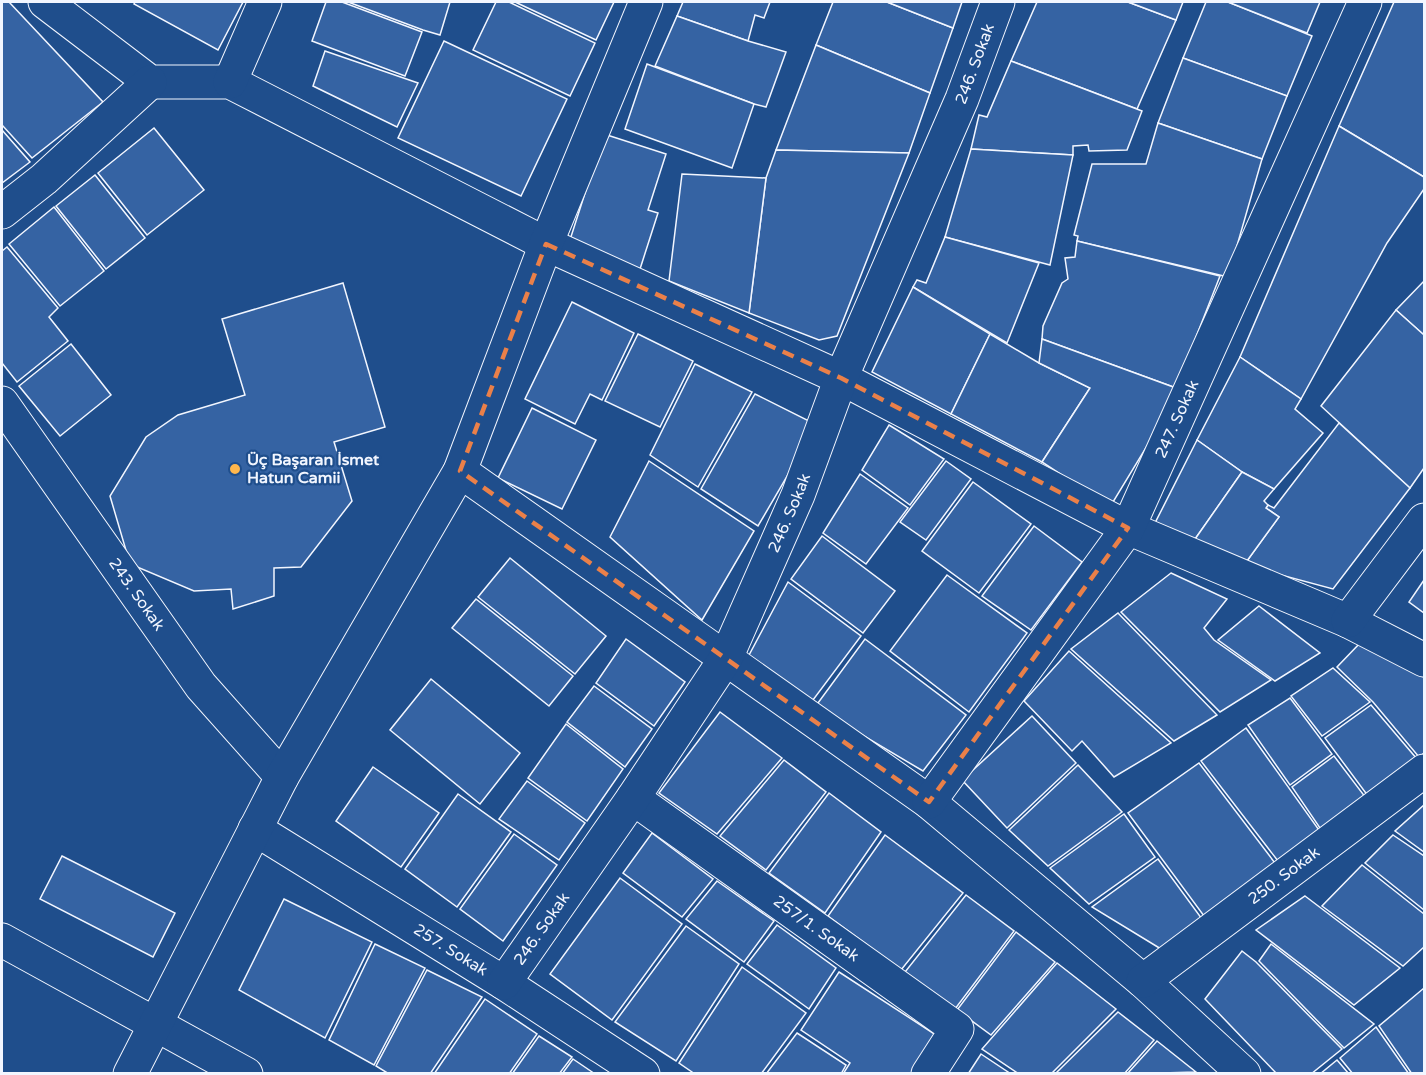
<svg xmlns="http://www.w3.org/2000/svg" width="1426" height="1075" font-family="'Varela Round',sans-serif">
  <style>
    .building { fill: #3563a3; stroke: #f2f6ff; stroke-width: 1.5 }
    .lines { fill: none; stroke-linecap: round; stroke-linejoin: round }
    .minor-casing { stroke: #f2f6ff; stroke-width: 35 }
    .minor { stroke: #1f4e8c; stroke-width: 33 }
    .marked { fill: none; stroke: #ea8049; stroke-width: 4.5; stroke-dasharray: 12 8; stroke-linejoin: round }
    .poi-dot { fill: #ffb74d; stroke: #1f4e8c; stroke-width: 2 }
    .labels { text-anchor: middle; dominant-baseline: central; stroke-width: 4.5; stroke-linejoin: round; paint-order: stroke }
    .street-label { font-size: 16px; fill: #f2f6ff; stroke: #1f4e8c }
    .poi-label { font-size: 16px; font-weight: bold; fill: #f2f6ff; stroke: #1f4e8c; text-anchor: start }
  </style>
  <rect width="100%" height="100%" fill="#1f4e8c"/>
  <g class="building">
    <path d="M2 2H9L103 102 32 158 2 125Z"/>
    <path d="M135 2H243L218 50 134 4Z"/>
    <path d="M326 2H342L422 32 405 76 312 41Z"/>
    <path d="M348 2H450L440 35 423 30Z"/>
    <path d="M496 2H509L595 43 570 96 473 50Z"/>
    <path d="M515 2H614L596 40Z"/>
    <path d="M683 2H770L764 18 755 15 748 41 677 16Z"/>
    <path d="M833 2H887L953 28 930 93 816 45Z"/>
    <path d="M887 2H962L953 28Z"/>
    <path d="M1037 2H1128L1176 20 1137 109 1011 61Z"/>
    <path d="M1128 2H1183L1176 20Z"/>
    <path d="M1206 2H1228L1312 36 1287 96 1183 58Z"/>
    <path d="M1228 2H1320L1307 33Z"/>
    <path d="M1394 2H1424V177L1339 126Z"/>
    <path d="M677 16 748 41 786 52 766 107 754 104 655 66Z"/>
    <path d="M444 41 567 99 521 196 398 138Z"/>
    <path d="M816 45 930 93 909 153 776 150Z"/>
    <path d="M325 51 418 83 397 127 313 86Z"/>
    <path d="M1183 58 1287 96 1262 159 1158 123Z"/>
    <path d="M1011 61 1142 111 1127 150 1089 151 1088 145 1073 146V155L971 149 979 115 987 117Z"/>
    <path d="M647 64 754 104 732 168 625 129Z"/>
    <path d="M1158 123 1262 159 1228 277 1077 241 1078 236 1074 235 1092 164H1146Z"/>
    <path d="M1339 126 1424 177V189L1387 243 1301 399 1240 357Z"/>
    <path d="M154 128 204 190 147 235 98 173Z"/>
    <path d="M2 130 30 162 2 183Z"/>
    <path d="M604 134 666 154 648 210 658 213 640 269 568 246Z"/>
    <path d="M971 149 1073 155 1050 265 945 237Z"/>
    <path d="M776 150 909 153 837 336 819 340 749 313 766 178Z"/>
    <path d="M682 174 766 178 749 313 669 281Z"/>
    <path d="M95 175 145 238 106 269 56 206Z"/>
    <path d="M54 207 104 271 60 306 9 244Z"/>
    <path d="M945 237 1039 263 1007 343 913 287 917 280 926 283Z"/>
    <path d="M1077 241 1220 276 1176 388 1042 339 1043 326 1062 283 1068 279 1065 258 1075 257Z"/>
    <path d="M7 247 58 308 49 317 68 341 17 382 2 363V251Z"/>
    <path d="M1424 281V335L1396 310Z"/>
    <path d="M343 283 385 427 334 442 352 501 301 567 274 568V596L233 609 231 589 194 591 130 564 110 496 146 437 178 415 245 395 222 319Z"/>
    <path d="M913 287 990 334 951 414 872 372Z"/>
    <path d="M572 302 634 333 602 400 590 394 575 424 525 399Z"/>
    <path d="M1396 310 1424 335V468L1410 488 1321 406Z"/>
    <path d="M638 334 693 361 660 427 605 401Z"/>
    <path d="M990 334 1039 363 1090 388 1042 462 951 414Z"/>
    <path d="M1042 339 1176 388 1158 428 1110 507 1042 462 1090 388 1039 363Z"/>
    <path d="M71 344 111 395 60 436 19 386Z"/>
    <path d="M1240 357 1301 399 1295 409 1323 433 1274 489 1242 472 1197 440Z"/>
    <path d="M695 364 752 392 698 487 650 455Z"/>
    <path d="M755 394 817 425 758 526 701 489Z"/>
    <path d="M532 408 596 440 562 509 498 478Z"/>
    <path d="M1339 423 1410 488 1333 589 1244 565 1279 517 1266 508 1268 505 1274 508Z"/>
    <path d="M889 425 944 459 910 505 862 470Z"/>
    <path d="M1197 440 1242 472 1193 542 1154 525Z"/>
    <path d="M649 461 754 531 702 620 610 537Z"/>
    <path d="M946 461 971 479 926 540 900 522Z"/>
    <path d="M1242 472 1274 489 1264 501 1268 505 1266 508 1279 517 1244 565 1193 542Z"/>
    <path d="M860 474 908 508 866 564 823 533Z"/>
    <path d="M973 482 1031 524 979 593 922 551Z"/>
    <path d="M1034 526 1082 562 1031 630 982 596Z"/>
    <path d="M822 536 895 591 863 633 791 579Z"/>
    <path d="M510 558 606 636 575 674 478 597Z"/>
    <path d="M1171 573 1227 599 1204 628 1214 640 1271 680 1220 712 1121 612Z"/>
    <path d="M947 575 1027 633 969 712 890 651Z"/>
    <path d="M1424 580V613L1409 602Z"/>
    <path d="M788 582 861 636 810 704 748 657Z"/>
    <path d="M476 599 573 676 549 706 452 628Z"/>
    <path d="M1259 606 1320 653 1275 681 1218 640Z"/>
    <path d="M1118 613 1217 715 1174 741 1071 649Z"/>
    <path d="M626 639 685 682 654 726 596 683Z"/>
    <path d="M865 639 966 715 923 771 815 707Z"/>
    <path d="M1362 641 1424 677V753L1419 757 1373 702 1337 667Z"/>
    <path d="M1069 651 1171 743 1114 777 1082 741 1072 751 1024 701Z"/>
    <path d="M1333 668 1370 702 1322 736 1291 696Z"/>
    <path d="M431 679 520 753 480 804 390 730Z"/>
    <path d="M594 686 652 729 625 767 567 722Z"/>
    <path d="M1290 698 1332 754 1290 785 1248 725Z"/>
    <path d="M1371 705 1417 759 1368 796 1325 738Z"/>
    <path d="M720 712 782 758 717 834 659 793Z"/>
    <path d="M1032 716 1076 763 1007 828 962 780Z"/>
    <path d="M566 724 623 769 587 821 528 778Z"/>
    <path d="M1246 728 1319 830 1278 861 1201 761Z"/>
    <path d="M1334 756 1366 798 1322 831 1292 787Z"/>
    <path d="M784 760 826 792 766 870 720 836Z"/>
    <path d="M1199 763 1275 863 1204 916 1128 813Z"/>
    <path d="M1078 765 1122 812 1048 866 1009 830Z"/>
    <path d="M373 767 439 813 401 867 336 821Z"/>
    <path d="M527 781 585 823 559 860 499 819Z"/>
    <path d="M829 793 881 832 825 913 769 873Z"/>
    <path d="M458 794 511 832 457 907 405 869Z"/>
    <path d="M1424 805V852L1395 831Z"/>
    <path d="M1124 814 1155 857 1089 904 1050 868Z"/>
    <path d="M652 833 713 879 682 917 623 873Z"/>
    <path d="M514 834 557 865 503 941 460 909Z"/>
    <path d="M885 835 963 893 901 970 828 916Z"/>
    <path d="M1393 835 1424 856V910L1365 863Z"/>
    <path d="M62 856 175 913 153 957 40 899Z"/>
    <path d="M1158 859 1202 919 1161 949 1092 907Z"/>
    <path d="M1362 865 1424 914V947L1403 966 1322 906Z"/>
    <path d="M620 878 682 924 612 1020 550 974Z"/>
    <path d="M717 881 774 921 744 962 686 919Z"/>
    <path d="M966 895 1014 931 955 1009 905 972Z"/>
    <path d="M1305 896 1400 968 1354 1005 1256 930Z"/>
    <path d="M284 899 372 942 325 1038 239 990Z"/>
    <path d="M777 925 836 968 809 1009 747 964Z"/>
    <path d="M686 926 739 964 676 1061 615 1022Z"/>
    <path d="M1016 932 1055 962 991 1035 957 1010Z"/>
    <path d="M375 944 425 968 374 1065 329 1040Z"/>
    <path d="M1271 944 1374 1024 1344 1048 1259 961Z"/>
    <path d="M1242 951 1256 962 1342 1049 1311 1074H1277L1205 999Z"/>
    <path d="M1057 963 1116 1009 1051 1074H1019L982 1049Z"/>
    <path d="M742 967 806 1013 761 1074H695L679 1063Z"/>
    <path d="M427 970 482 997 430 1074H389L376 1066Z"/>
    <path d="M839 972 936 1035 911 1074H843L850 1063 801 1030Z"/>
    <path d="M1424 988V1074H1412L1379 1026Z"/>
    <path d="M485 999 537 1034 509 1074H434Z"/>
    <path d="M1118 1012 1154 1040 1124 1074H1055Z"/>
    <path d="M1376 1027 1409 1074H1353L1340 1058Z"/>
    <path d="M797 1033 846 1065 841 1074H766Z"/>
    <path d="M539 1036 572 1057 559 1074H512Z"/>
    <path d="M1157 1041 1196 1072 1127 1074Z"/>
    <path d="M981 1054 1011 1074H968Z"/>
    <path d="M573 1059 595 1074H562Z"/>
    <path d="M1337 1060 1349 1074H1320Z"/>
  </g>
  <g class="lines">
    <defs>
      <g id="minor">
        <path d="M45 2 150 82H230L546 244 841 378 1128 528 1348 621 1424 660"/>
        <path d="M230 82 265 2"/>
        <path d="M2 212 44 179 150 82"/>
        <path id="s1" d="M2 403 201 686 282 777"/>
        <path d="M460 471 929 802 1143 981 1244 1074"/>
        <path d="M1348 621 1424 520"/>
        <path id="s2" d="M633 798 957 1029 928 1074"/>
        <path id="s3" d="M929 802 1128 528 1365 2"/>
        <path id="s4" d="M255 829 504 983 643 1074"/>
        <path d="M2 940 246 1074"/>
        <path id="s5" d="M1143 981 1424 771"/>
        <path id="s6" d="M504 983 633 798 726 658 798 495 841 378 962 99 998 2"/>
        <path d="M130 1074 282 777 460 471 546 244 646 2"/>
      </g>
    </defs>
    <use href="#minor" class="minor-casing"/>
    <use href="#minor" class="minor"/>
  </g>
  <path class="marked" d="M546 244 841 378 1128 528 929 802 460 471Z"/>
  <circle class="poi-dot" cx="235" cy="469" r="6"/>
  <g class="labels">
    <g class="street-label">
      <text stroke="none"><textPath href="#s6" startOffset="1038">246. Sokak</textPath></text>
      <text stroke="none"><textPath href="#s3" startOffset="458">247. Sokak</textPath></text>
      <text stroke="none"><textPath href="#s6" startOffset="552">246. Sokak</textPath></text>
      <text stroke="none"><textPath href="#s1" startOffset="234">243. Sokak</textPath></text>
      <text stroke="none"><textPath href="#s5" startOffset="176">250. Sokak</textPath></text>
      <text stroke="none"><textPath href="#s6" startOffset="66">246. Sokak</textPath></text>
      <text stroke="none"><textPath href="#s2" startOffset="225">257/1. Sokak</textPath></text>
      <text stroke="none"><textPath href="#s4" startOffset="230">257. Sokak</textPath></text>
    </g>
    <g class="poi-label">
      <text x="247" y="460">Üç Başaran İsmet<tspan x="247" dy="18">Hatun Camii</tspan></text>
    </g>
  </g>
  <rect width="1426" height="1075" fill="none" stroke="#f2f6ff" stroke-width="6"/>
</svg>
